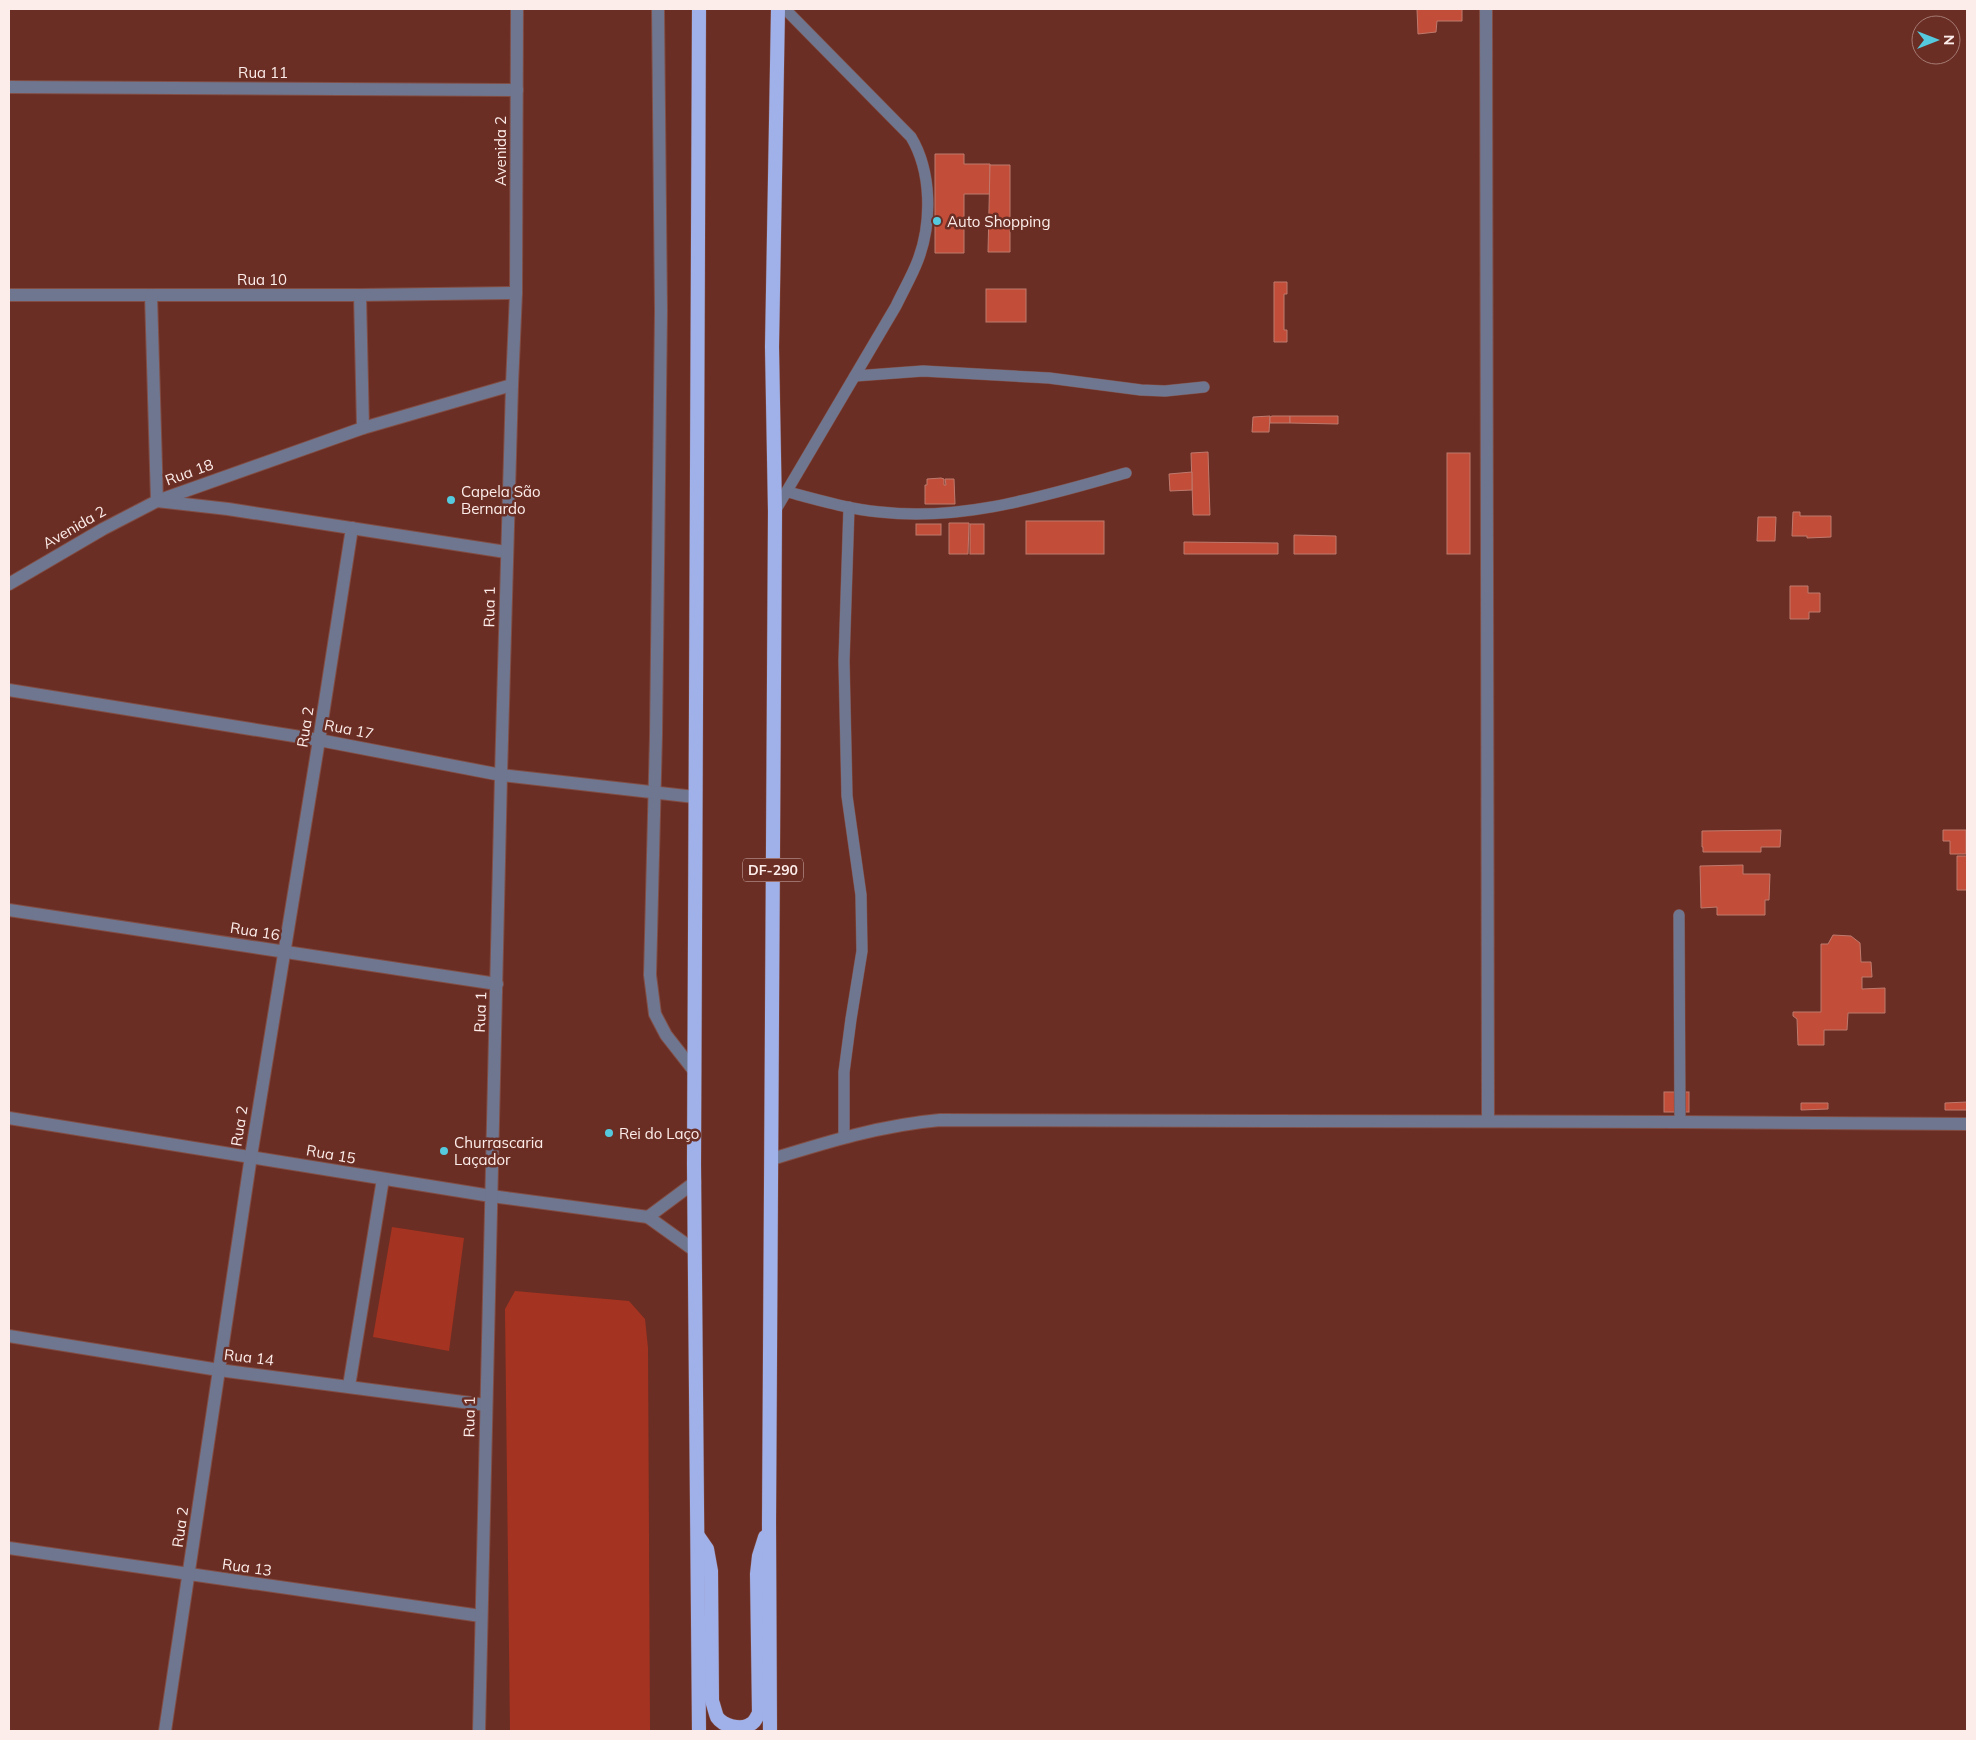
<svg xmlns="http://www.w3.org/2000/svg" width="1976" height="1740" font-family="Mulish,sans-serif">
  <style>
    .green { fill: #a53321 }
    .building { fill: #c24d39; stroke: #bf7a6d }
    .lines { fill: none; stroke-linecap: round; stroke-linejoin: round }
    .service-casing { stroke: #824d44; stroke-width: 12 }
    .minor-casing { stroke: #824d44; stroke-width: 14 }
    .tertiary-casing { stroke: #824d44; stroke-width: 14 }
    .trunk-casing { stroke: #824d44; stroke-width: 15 }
    .service { stroke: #6f768f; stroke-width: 11 }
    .minor { stroke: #6f768f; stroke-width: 12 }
    .tertiary { stroke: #6f768f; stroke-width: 12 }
    .trunk { stroke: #a0b0e8; stroke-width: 14 }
    .poi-dot { fill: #55cadf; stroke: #6a2e24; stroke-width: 2 }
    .labels { text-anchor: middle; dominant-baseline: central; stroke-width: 5; stroke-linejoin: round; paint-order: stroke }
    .shield { fill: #6a2e24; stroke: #d1b4af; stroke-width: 1 }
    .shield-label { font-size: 14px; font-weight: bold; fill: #fdedea }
    .street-label { font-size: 15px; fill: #fdedea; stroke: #6a2e24 }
    .poi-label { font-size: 15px; fill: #fdedea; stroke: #6a2e24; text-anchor: start }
  </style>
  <rect width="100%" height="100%" fill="#6a2e24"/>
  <g class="green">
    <path d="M392 1227 464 1238 449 1351 373 1337Z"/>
    <path d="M515 1291 629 1301 645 1319 648 1348 650 1731H510L505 1309Z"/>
  </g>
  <g class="building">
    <path d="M1417 9H1462V21H1437L1436 32 1418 34Z"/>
    <path d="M935 154H964V164H990V194H964V253H935Z"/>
    <path d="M990 165H1010V252H988Z"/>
    <path d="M1274 282H1287V294H1284V330H1287V342H1274Z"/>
    <rect x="986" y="289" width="40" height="33"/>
    <path d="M1270 416 1269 432H1252L1253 417Z"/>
    <path d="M1272 416H1290V423H1270V417Z"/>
    <path d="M1290 416H1338V424L1290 423Z"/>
    <path d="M1208 452 1210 515H1193L1191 453Z"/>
    <rect x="1447" y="453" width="23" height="101"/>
    <path d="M1192 472V490L1170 491 1169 474Z"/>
    <path d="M941 478 944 479V485H946L945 479H954L955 504H925V485H927V479Z"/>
    <path d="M1793 512H1800V516H1831V537L1807 538V536H1792Z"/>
    <path d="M1758 517H1776L1775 541H1757Z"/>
    <rect x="1026" y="521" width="78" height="33"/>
    <path d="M949 523H969L968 554H949Z"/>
    <rect x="916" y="524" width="25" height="11"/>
    <rect x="970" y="524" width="14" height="30"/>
    <path d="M1294 535 1336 536V554H1294Z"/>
    <path d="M1184 542 1278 543V554H1184Z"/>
    <path d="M1790 586H1808V593H1820V612H1809V619H1790Z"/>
    <path d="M1781 830 1780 847H1761V852H1703V847H1702V831Z"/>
    <path d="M1943 830H1966V854H1950V841H1943Z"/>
    <path d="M1967 830V890H1957V856H1967Z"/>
    <path d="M1743 865V874H1770L1769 900H1765V915H1717V907L1701 908 1700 866Z"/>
    <path d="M1833 935 1851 936 1860 943 1861 962H1871L1872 977H1862V989L1885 988V1013H1848L1847 1030H1824V1045H1798L1797 1019 1793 1016V1012H1821V944H1828Z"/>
    <rect x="1664" y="1092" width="25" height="20"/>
    <path d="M1967 1102V1110H1945V1103Z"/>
    <path d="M1801 1103H1828V1109L1801 1110Z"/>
  </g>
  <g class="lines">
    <defs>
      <g id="service">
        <path d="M855 376 923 371 1049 378 1141 390 1165 391 1204 387"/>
        <path d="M788 492C818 500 849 509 880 512 963 522 1047 495 1126 473"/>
        <path d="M775 511 896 306C903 291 912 276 918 260 932 223 932 172 911 137L785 9"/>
        <path d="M1679 915 1680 1122"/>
        <path d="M844 1137V1072L851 1019 862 951 861 895 847 796 844 661 849 507"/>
      </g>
      <g id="minor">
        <path d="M658 9 661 311 656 735 650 975 655 1014 666 1035 695 1072"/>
        <path d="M1486 9 1488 1121"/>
        <path d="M9 87 517 90"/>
        <path d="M9 295H360L516 293"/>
        <path d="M151 295 157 501 228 509 506 552"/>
        <path d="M360 295 363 428"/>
        <path d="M9 690 319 740 501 775 695 797"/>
        <path d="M9 910 497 984"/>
        <path d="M9 1118 491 1196 648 1217"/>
        <path d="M772 1159C827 1142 882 1125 940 1120L1680 1122 1967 1124"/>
        <path d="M694 1250 648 1217 695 1182"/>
        <path d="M9 1336 219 1370 486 1405"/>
        <path d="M349 1386 383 1179"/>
        <path d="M9 1548 481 1616"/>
        <path d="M165 1731 251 1156 319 740 352 528"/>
        <path d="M479 1731 501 775 512 385"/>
      </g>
      <path id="tertiary" d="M9 584 103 529 157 501 363 428 512 385 516 293 517 9"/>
      <g id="trunk">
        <path d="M698 1536 707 1549 711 1571 712 1701C714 1706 715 1712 717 1717 723 1726 740 1730 749 1725 755 1723 756 1718 759 1713L757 1574 759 1556 765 1537"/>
        <path d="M699 1731 694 1165 699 9"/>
        <path d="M770 1731 769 1523 775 511 772 347 778 9"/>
      </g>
    </defs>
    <use href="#service" class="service-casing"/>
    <use href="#minor" class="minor-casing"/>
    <use href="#tertiary" class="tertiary-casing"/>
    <use href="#trunk" class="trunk-casing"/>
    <use href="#service" class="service"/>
    <use href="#minor" class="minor"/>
    <use href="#tertiary" class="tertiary"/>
    <use href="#trunk" class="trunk"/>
  </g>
  <g class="poi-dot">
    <circle cx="937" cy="221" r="5"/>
    <circle cx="451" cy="500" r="5"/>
    <circle cx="609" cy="1133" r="5"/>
    <circle cx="444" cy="1151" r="5"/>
  </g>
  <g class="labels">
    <rect class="shield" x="743" y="858.5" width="60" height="23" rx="4"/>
    <g class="shield-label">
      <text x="773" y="870">DF-290</text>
    </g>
    <g class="street-label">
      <text x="263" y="72">Rua 11</text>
      <text transform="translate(500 151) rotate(-90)">Avenida 2</text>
      <text x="262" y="279">Rua 10</text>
      <text transform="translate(189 472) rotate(-20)">Rua 18</text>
      <text transform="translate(74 527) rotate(-30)">Avenida 2</text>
      <text transform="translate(489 607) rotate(-89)">Rua 1</text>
      <text transform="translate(305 727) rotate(-81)">Rua 2</text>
      <text transform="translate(349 729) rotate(11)">Rua 17</text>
      <text transform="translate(255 931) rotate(9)">Rua 16</text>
      <text transform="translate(480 1012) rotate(-88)">Rua 1</text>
      <text transform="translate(239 1126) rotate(-81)">Rua 2</text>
      <text transform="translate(331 1154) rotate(10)">Rua 15</text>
      <text transform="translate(249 1357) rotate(7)">Rua 14</text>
      <text transform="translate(469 1417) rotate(-89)">Rua 1</text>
      <text transform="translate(180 1527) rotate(-82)">Rua 2</text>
      <text transform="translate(247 1567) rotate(8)">Rua 13</text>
    </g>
    <g class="poi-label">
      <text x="947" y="221">Auto Shopping</text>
      <text x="461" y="491">Capela São<tspan x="461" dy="17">Bernardo</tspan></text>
      <text x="619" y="1133">Rei do Laço</text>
      <text x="454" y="1142">Churrascaria<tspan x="454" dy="17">Laçador</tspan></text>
    </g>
  </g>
  <rect width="1976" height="1740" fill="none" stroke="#fdedea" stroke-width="20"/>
  <g transform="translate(1936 40) rotate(90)"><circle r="24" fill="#6a2e24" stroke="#a57a73"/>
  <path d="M0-4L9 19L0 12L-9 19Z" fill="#55cadf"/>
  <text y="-8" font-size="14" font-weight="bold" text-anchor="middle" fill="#fdedea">N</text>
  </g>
</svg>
